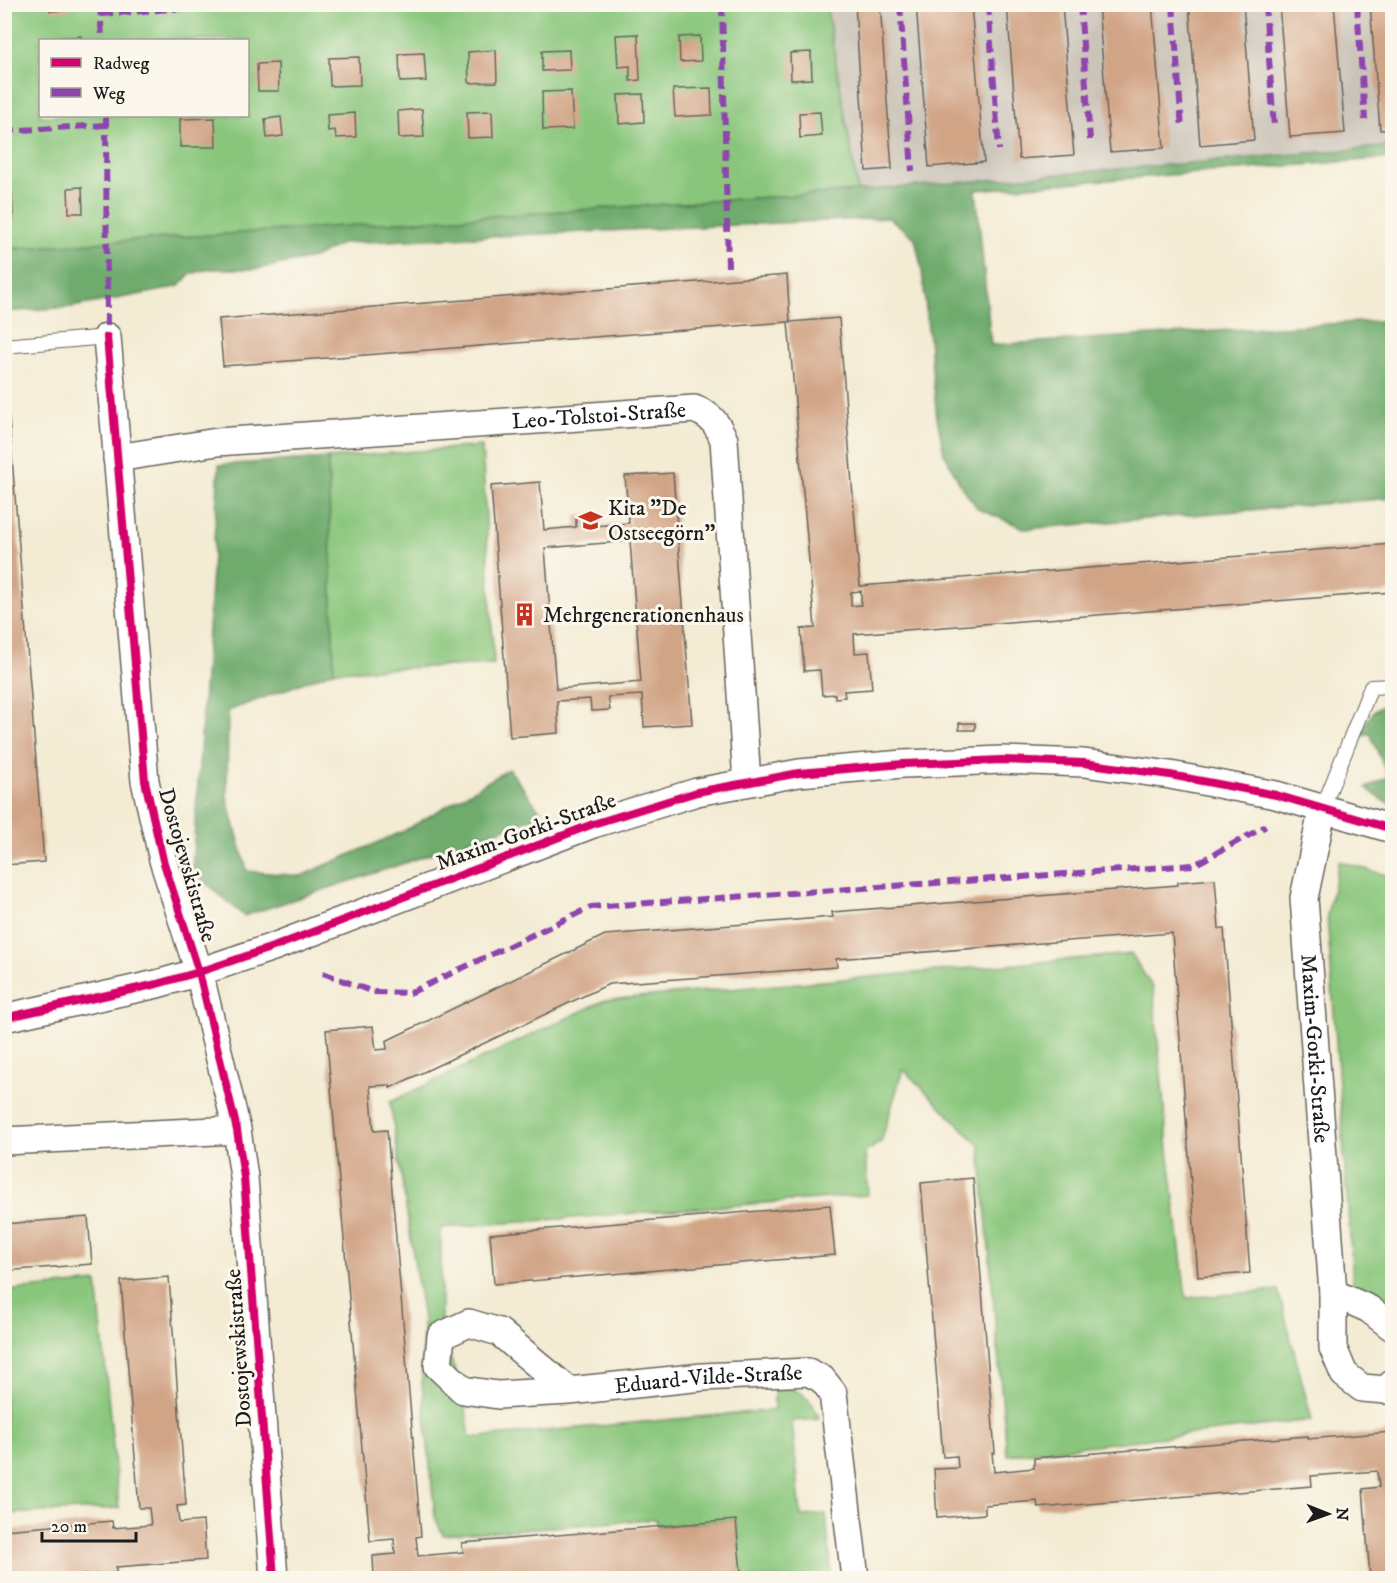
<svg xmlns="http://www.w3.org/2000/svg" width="1397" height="1583" font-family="'IM FELL DW Pica',serif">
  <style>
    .industrial { fill: #cac3b8 }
    .green { fill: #89c67c; stroke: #52714c; stroke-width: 1.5; fill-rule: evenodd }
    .forest { fill: #6eab6c; stroke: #456444; stroke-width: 1.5 }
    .building { fill: #d1a486; fill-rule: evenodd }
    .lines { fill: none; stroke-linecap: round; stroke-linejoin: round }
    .lane-casing { stroke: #67645c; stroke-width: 16 }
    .street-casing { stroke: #67645c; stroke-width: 30 }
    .lane { stroke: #fff; stroke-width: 14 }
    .street { stroke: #fff; stroke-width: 27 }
    .quiet { stroke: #8e44ad; stroke-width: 6; stroke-dasharray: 12 6; stroke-linecap: butt }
    .cycleway-casing { stroke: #fbf7ec; stroke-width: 11 }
    .cycleway { stroke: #d6006c; stroke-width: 8 }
    .labels { text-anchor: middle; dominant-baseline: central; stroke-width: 6; stroke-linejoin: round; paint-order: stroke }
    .street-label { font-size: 22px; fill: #1c1c1c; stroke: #fbf7ec }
    .poi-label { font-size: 22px; fill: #1c1c1c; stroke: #fbf7ec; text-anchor: start }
  </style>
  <rect width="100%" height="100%" fill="#fbf7ec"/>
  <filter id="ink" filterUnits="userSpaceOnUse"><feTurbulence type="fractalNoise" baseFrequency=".0167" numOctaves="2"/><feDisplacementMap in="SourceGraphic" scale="12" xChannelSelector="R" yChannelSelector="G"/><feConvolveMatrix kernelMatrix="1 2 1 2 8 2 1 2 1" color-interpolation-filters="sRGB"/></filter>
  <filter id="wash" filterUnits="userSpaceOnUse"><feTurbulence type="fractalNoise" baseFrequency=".008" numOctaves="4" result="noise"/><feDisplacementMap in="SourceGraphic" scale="24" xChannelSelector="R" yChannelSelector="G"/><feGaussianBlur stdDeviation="1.35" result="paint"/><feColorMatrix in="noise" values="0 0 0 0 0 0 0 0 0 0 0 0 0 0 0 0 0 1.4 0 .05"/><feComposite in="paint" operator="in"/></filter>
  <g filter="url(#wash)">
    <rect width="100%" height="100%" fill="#f3ebd3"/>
    <path class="industrial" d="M826 5H1392V146L858 191Z"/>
    <g class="green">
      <path d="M5 5H826L858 191 5 249ZM40 40H248V116H40Z"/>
      <path d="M482 446 494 664 334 671 328 458Z"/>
      <path d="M1339 861 1392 877V1325L1354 1295 1327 915Z"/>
      <path d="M1131 954 1153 988 1168 1149 1186 1298 1278 1290 1312 1420 1007 1455 980 1146 903 1069 881 1142 865 1152 868 1195 441 1228V1336L463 1390 470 1438 774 1410V1385C800 1391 810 1392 819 1419L792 1421 801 1516 826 1514 832 1578H674L740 1572 736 1520 658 1526 656 1519 443 1535 435 1517 422 1383 423 1319 390 1102 605 1000Z"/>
      <path d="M97 1282 119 1508 5 1514V1291Z"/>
    </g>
    <g class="forest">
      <path d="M1392 146V158L976 190 991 345 1392 320V498L1026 529 978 509 961 486 944 453 937 418 922 271 915 238 889 218 343 243 313 258 257 269H210L190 274 179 286 159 291 72 307 5 312V249L858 191Z"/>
      <path d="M328 458 334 671 228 711 227 797 247 871 301 876 404 831 509 769 543 815 396 866 244 916 192 871 219 465Z"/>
      <path d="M1392 703V804L1382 800 1366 788 1388 777 1370 733 1360 737C1366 720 1372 707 1392 703Z"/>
    </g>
    <g id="blocks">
      <g class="building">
        <path d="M855 4H880L892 169 866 171Z"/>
        <path d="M916 4H971L984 162 929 167Z"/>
        <path d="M1007 4H1062L1074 155 1019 159Z"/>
        <path d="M1098 4H1152L1164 148 1110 152Z"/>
        <path d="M1189 4H1243L1254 140 1200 145Z"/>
        <path d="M1279 4H1334L1345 133 1290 137Z"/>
        <path d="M1370 4H1392V129L1380 130Z"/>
        <path d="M49 5H70V10L50 11Z"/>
        <path d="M638 34 640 80 630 81V66L618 67 616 35Z"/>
        <path d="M81 36V40H53V38Z"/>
        <path d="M700 36 701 61 680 62 679 37Z"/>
        <path d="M496 50 497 82 469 83 468 52Z"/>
        <path d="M569 50 570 70 542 71V51Z"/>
        <path d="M811 52 812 79 791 80 790 53Z"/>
        <path d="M424 53 426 81 400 82 399 54Z"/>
        <path d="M359 57 360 85 330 86 329 58Z"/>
        <path d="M278 63 279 91H258L257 64Z"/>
        <path d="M711 88 712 115 675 117 673 89Z"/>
        <path d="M571 91 573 129 543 130 542 92Z"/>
        <path d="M643 94 644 122 619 124 618 95Z"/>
        <path d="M422 109 424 137 399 138 398 111Z"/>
        <path d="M492 111 493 137 468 138 467 112Z"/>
        <path d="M820 112 822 136 800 138 799 113Z"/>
        <path d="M355 113 356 137 336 138 335 130 328 131 327 115Z"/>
        <path d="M281 117 283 136 267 138 265 119Z"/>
        <path d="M215 118 216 147H180V119Z"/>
        <path d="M82 187 83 213H69L68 188Z"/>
        <path d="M4 193H12L13 220 4 221Z"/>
        <path d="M787 275 790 322 839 318 860 586 1392 544V592L854 634 855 653 869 652 872 689 844 691 845 697 835 698V694L822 695 820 670 804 671 801 629 815 628 788 322 223 366 219 319ZM861 591V605L851 606V592Z"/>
        <path d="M8 407 44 862 4 865V408Z"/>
        <path d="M673 473 692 724 644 727 642 695 608 697 610 710 591 711 590 699 557 701 559 733 510 737 491 486 540 482 544 530 576 527V516L595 514V526L629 523 625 476ZM630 541 641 682 556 689 545 548Z"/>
        <rect x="959" y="723" width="16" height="7"/>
        <path d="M1215 879 1219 929H1224L1250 1273 1198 1277 1172 933 836 959 837 967 609 984 390 1088V1085L370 1086 374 1131 387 1130 421 1536 416 1537 418 1556 463 1552 462 1543 736 1520 741 1572 659 1578H374L373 1556 395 1554 394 1539 370 1541 326 1030 373 1026 376 1050 387 1049 386 1041 605 935 833 917 832 912 1178 885V882Z"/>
        <path d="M973 1178 995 1453H992L994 1472 1034 1468V1458L1308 1436V1439L1392 1432V1578H1370L1363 1489 1379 1487 1377 1471 1311 1476 1312 1486 1038 1508 1037 1501 985 1505V1514L937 1518 934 1469 958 1468 957 1456 943 1457 921 1183Z"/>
        <path d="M830 1205 835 1255 494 1284 490 1234Z"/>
        <path d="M88 1217 92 1264 4 1271V1224Z"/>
        <path d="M169 1277 186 1505 177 1506 179 1523 203 1521 206 1560 116 1567V1573L40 1578H4V1530L112 1521 113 1528 151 1525 149 1508H139L121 1281Z"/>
      </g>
    </g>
  </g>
  <g filter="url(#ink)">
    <use href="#blocks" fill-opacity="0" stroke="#67645c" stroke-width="1.5"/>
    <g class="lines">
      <defs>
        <g id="lane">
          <path d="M4 346 107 337"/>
          <path d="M1323 807 1371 687 1392 686"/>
        </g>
        <g id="street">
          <path d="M107 337 145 781 163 860 199 972 237 1130 244 1177 274 1578"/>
          <path id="s1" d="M117 458 217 442 694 409C711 415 717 423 724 440L747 782"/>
          <path id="s2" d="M1323 807 1304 898 1333 1293V1348L1344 1374 1362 1388 1386 1390 1392 1384"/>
          <path d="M4 1018 157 984 199 972 276 946 593 824 697 792 799 773 903 764 958 762 1001 760 1084 763 1170 775 1276 795 1392 829"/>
          <path d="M4 1141 237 1130"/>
          <path d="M1333 1293 1369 1309 1392 1327"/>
          <path id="s3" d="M569 1391 499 1332 469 1323 441 1336 438 1366 463 1390 498 1395 569 1391 702 1377 808 1372 822 1379 833 1393 855 1578"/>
        </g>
      </defs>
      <use href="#lane" class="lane-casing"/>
      <use href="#street" class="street-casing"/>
      <use href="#lane" class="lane"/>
      <use href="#street" class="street"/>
      <g class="quiet">
        <path d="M100 4 102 40"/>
        <path d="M722 4 728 267"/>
        <path d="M900 4 912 171"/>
        <path d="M988 4 999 150"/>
        <path d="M1080 4 1090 140"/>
        <path d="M1173 4 1182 129"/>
        <path d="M1265 4 1274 127"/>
        <path d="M1357 4 1365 120"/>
        <path d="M101 14 243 4"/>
        <path d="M106 116 107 337"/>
        <path d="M4 131 106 125"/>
        <path d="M323 973 373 992 410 993 591 907 1194 865 1266 826"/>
      </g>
      <defs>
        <g id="cycleway">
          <path d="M107 337 145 781 163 860 199 972 237 1130 244 1177 274 1578"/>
          <path d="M4 1018 157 984 199 972 276 946 593 824 697 792 799 773 903 764 958 762 1001 760 1084 763 1170 775 1276 795 1392 829"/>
        </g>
      </defs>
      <use href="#cycleway" class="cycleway-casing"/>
      <use href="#cycleway" class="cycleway"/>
    </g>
  </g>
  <defs>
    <symbol id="school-bare" viewBox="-9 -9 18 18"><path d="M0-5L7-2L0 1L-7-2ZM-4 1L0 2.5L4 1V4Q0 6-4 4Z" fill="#c8321e" stroke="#fbf7ec" stroke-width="2.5" paint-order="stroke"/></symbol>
    <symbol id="building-bare" viewBox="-9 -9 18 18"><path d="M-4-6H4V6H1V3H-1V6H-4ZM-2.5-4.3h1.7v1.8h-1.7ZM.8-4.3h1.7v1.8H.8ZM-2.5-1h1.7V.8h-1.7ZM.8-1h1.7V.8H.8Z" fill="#c8321e" stroke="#fbf7ec" stroke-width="2.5" paint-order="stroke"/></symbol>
  </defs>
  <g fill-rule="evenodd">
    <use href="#school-bare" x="574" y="504" width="33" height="33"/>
    <use href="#building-bare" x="508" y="598" width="33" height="33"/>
  </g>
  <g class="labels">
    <g class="street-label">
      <text stroke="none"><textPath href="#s1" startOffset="484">Leo-Tolstoi-Straße</textPath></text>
      <text transform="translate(526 832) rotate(-20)">Maxim-Gorki-Straße</text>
      <text transform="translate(187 865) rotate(74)">Dostojewskistraße</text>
      <text stroke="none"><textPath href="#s2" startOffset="244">Maxim-Gorki-Straße</textPath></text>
      <text transform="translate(239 1348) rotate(-94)">Dostojewskistraße</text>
      <text stroke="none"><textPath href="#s3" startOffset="465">Eduard-Vilde-Straße</textPath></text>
    </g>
    <g class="poi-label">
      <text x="608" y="508">Kita "De<tspan x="608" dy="25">Ostseegörn"</tspan></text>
      <text x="543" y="615">Mehrgenerationenhaus</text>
    </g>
  </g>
  <rect width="1397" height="1583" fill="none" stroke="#fbf7ec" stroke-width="24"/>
  <rect x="39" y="39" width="210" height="78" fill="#fbf7ec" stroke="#a29f99" stroke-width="1.5"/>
  <rect x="51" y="58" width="30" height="9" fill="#d6006c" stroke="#a29f99" stroke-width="1.5"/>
  <text x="93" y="69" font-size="18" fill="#1c1c1c">Radweg</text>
  <rect x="51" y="88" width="30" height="9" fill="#8e44ad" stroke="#a29f99" stroke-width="1.5"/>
  <text x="93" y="99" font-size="18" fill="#1c1c1c">Weg</text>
  <g transform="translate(1328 1514) rotate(91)" stroke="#fbf7ec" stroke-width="4.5" paint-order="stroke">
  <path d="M0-4.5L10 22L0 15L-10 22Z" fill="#1c1c1c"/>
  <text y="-9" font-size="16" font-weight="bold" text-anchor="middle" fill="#1c1c1c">N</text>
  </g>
  <path d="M42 1532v9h94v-9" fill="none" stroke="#1c1c1c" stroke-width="3"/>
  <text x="51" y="1532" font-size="18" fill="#1c1c1c" stroke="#fbf7ec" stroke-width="4.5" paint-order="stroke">20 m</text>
</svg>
